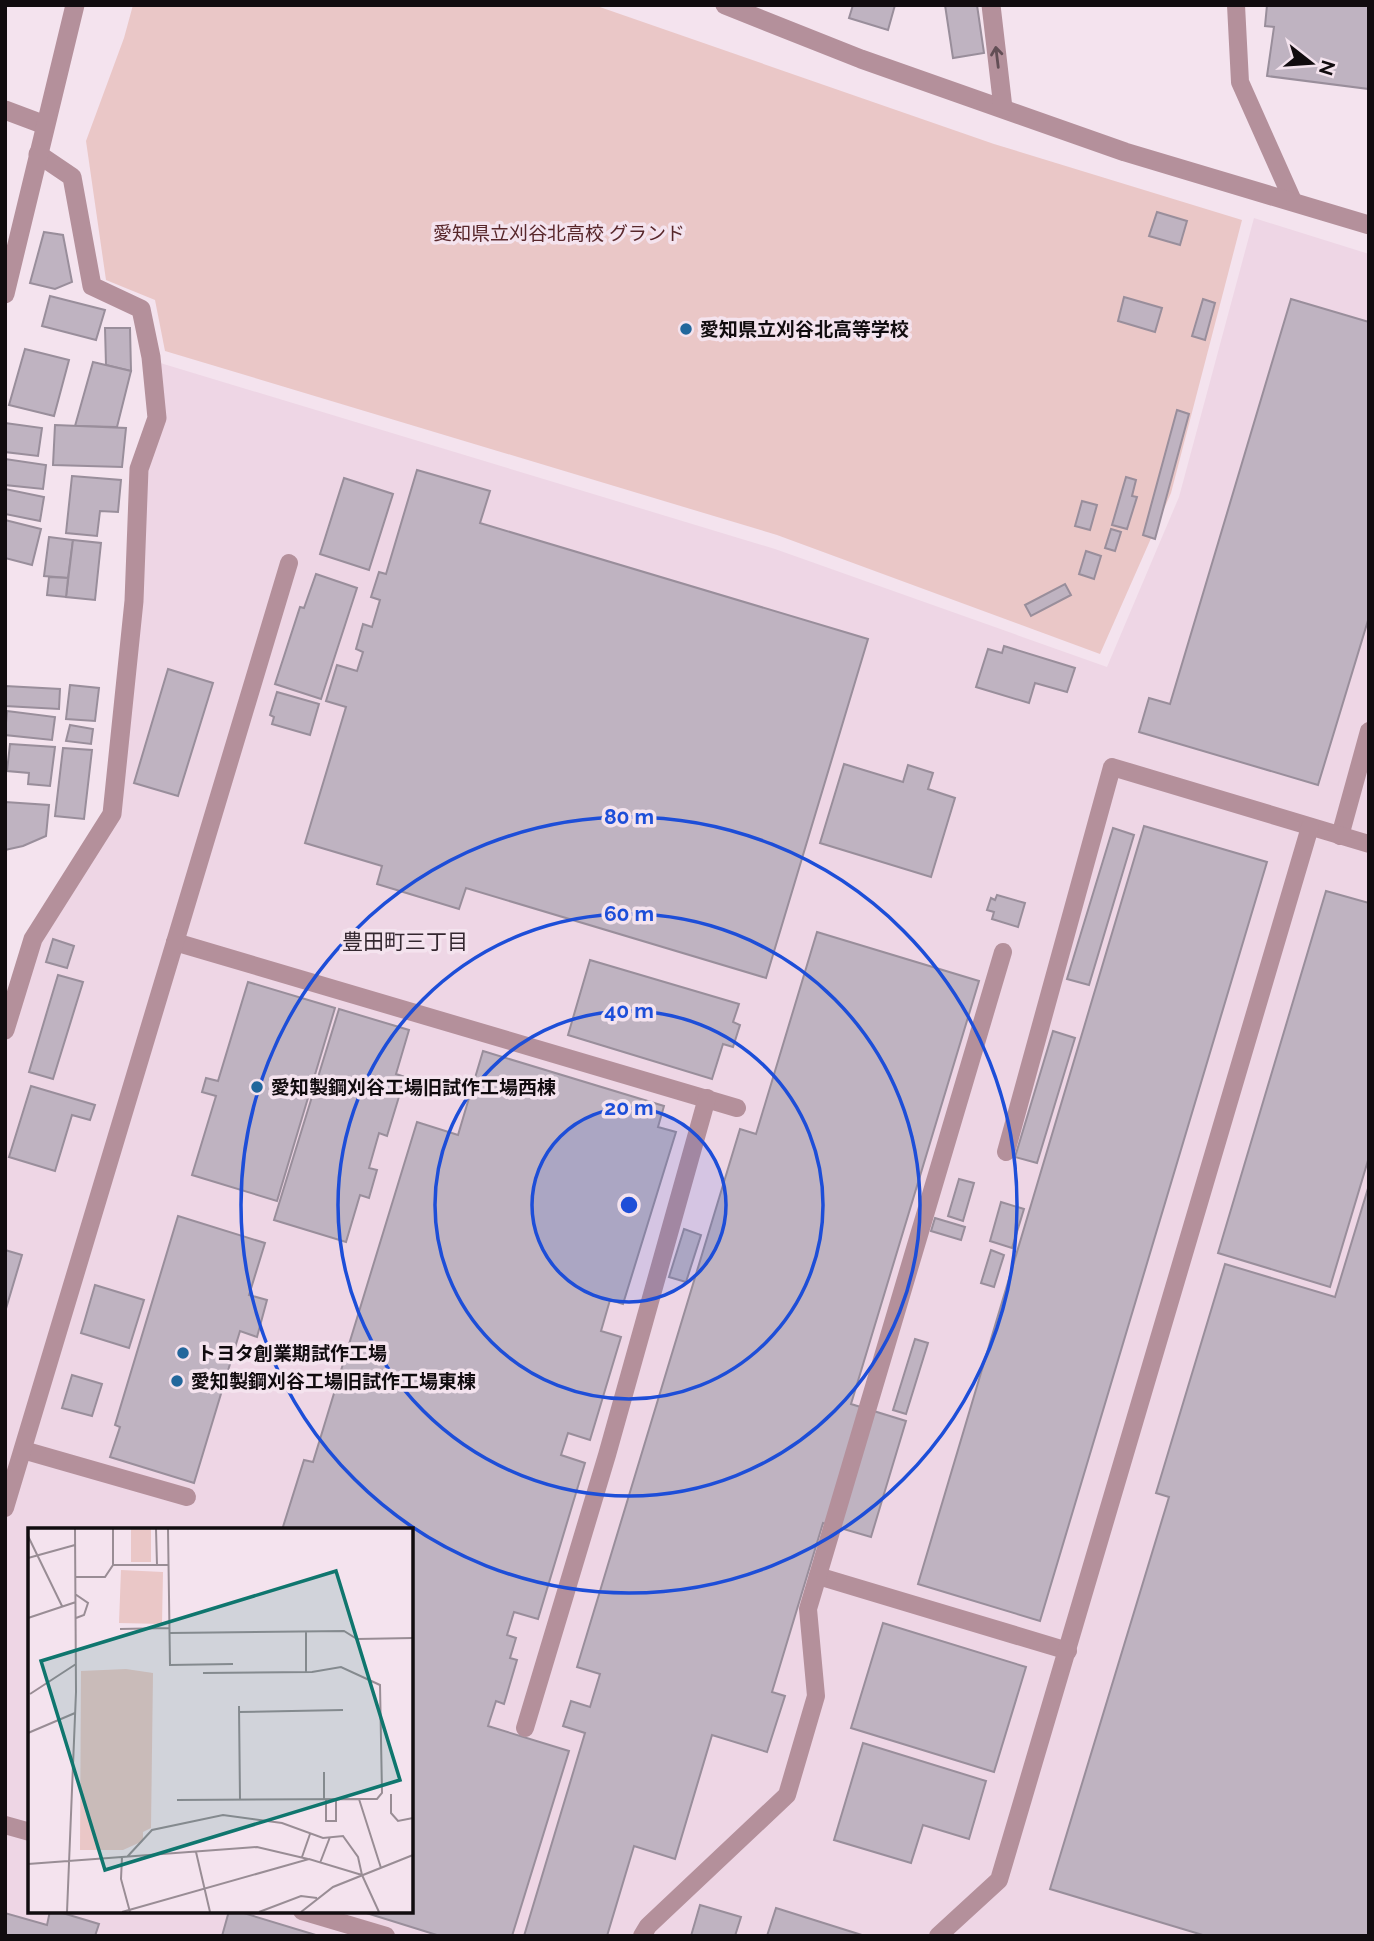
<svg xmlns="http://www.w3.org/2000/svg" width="1374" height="1941" font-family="Raleway,'Noto Sans JP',sans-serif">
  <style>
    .built { fill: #eed6e5; fill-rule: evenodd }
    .green { fill: #eac7c7 }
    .building { fill: #bfb3c1; stroke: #998e9b; stroke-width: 2 }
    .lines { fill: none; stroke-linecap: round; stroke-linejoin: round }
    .service { stroke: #b4909b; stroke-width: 18 }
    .minor { stroke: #b4909b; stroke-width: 19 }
    .tertiary { stroke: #b4909b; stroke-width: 19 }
    .oneway { stroke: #624e55 }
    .ring { fill: none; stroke: #1d4ed8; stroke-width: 3.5 }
    .poi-dot { fill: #22679c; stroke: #f4e3ee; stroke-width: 2.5 }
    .labels { text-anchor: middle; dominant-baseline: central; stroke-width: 7; stroke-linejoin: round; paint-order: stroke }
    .park-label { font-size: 19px; fill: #58272b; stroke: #f4e3ee }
    .poi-label { font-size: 19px; font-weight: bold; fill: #110c0f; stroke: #f4e3ee; text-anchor: start }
    .neighbourhood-label { font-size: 21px; fill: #33272f; stroke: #f4e3ee }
    .inset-road { fill: none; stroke: #998d95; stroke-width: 2 }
    .view { fill: #0f766e; fill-opacity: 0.15; stroke: #0f766e; stroke-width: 3.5 }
    .inset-edge { fill: none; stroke: #110c0f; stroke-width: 3.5 }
    .centre { fill: #1d4ed8; stroke: #f4e3ee; stroke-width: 3.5 }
    .ring-label { font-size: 21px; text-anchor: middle; font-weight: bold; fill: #1d4ed8; stroke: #f4e3ee; stroke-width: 7; stroke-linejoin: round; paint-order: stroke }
  </style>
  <rect width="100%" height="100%" fill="#f4e3ee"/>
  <path class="built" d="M1254 218 1369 254V1936H5V1047L37 944 120 816 147 468 157 362 775 549 1107 667 1179 497ZM30 1530H411V1911H30Z"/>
  <path class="green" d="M133 5H594L994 144 1242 220 1171 493 1100 654 777 535 165 351 155 300 106 280 86 141 124 38Z"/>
  <g class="building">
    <path d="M853 5H895L888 30 849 18Z"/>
    <path d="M945 5H977L984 53 953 58Z"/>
    <path d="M1267 5H1369V89L1267 76 1274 27 1265 26Z"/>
    <path d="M1157 212 1187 221 1180 245 1149 236Z"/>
    <path d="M44 232 63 235 72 282 55 289 30 283Z"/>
    <path d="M50 296 105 310 96 340 42 326Z"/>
    <path d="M1124 297 1162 308 1155 332 1118 321Z"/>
    <path d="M1203 299 1215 303 1205 340 1192 336Z"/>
    <path d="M1291 299 1369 322V617L1318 785 1139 732 1149 698 1170 704Z"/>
    <path d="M105 328H130L131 371 106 365Z"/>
    <path d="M25 349 69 360 54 416 9 405Z"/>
    <path d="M93 362 131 371 117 427 75 426Z"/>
    <path d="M1177 410 1189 414 1155 539 1143 535Z"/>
    <path d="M5 423 42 428 38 456 5 452Z"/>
    <path d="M55 425 126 428 122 467 53 465Z"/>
    <path d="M5 459 46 465 43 489 5 485Z"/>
    <path d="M417 470 490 491 480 523 868 639 766 978 466 888 459 909 377 884 382 866 305 843 346 707 326 701 337 665 357 671 363 652 356 649 363 624 372 627 380 600 371 597 379 572 386 574Z"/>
    <path d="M72 476 121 480 118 512 100 511 97 536 66 533Z"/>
    <path d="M1126 477 1136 480 1132 496 1137 497 1127 529 1112 525Z"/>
    <path d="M344 478 393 494 369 570 320 554Z"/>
    <path d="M5 489 44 497 40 521 5 514Z"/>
    <path d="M1082 501 1097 505 1090 530 1075 526Z"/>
    <path d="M5 520 41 529 32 565 5 558Z"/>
    <path d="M1111 529 1121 532 1115 551 1105 548Z"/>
    <path d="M49 537 73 540 68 578 44 576Z"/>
    <path d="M73 540 101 543 95 600 66 597Z"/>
    <path d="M1086 551 1101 556 1094 579 1079 574Z"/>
    <path d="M316 574 357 588 321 699 275 684 300 607 304 608Z"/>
    <path d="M49 577 68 578 66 597 47 595Z"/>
    <path d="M1065 584 1071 595 1031 616 1025 605Z"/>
    <path d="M1004 646 1075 668 1067 692 1035 683 1029 703 976 687 988 649 1002 653Z"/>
    <path d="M168 669 213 683 178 796 134 783Z"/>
    <path d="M70 685 99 688 95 721 66 719Z"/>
    <path d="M5 686 60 689 59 709 5 706Z"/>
    <path d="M277 692 319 704 310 735 272 724 274 717 270 715Z"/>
    <path d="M7 711 55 717 52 740 5 735Z"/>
    <path d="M70 725 93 729 91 744 66 741Z"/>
    <path d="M10 744 55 747 50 786 28 784 29 773 7 771Z"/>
    <path d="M63 748 92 750 84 819 55 816Z"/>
    <path d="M844 764 903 782 908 765 933 773 928 789 955 798 931 877 820 843Z"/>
    <path d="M5 802 49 805 46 836 23 846 5 850Z"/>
    <path d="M1144 826 1267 862 1040 1621 918 1584Z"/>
    <path d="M1113 828 1134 835 1089 985 1067 979Z"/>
    <path d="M1326 891 1369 903V1157L1330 1287 1218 1253Z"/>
    <path d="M997 895 1025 903 1018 927 992 919 994 912 987 910 991 898 995 900Z"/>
    <path d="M817 932 979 981 851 1404 906 1421 871 1537 823 1523 772 1692 785 1696 767 1752 712 1735 675 1859 634 1846 607 1936H524L585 1733 563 1726 571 1701 590 1707 600 1674 577 1667 740 1129 756 1134Z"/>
    <path d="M53 939 74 946 67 968 46 962Z"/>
    <path d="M590 960 739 1004 733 1022 740 1025 733 1047 723 1044 712 1079 568 1035Z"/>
    <path d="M58 975 83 982 53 1079 29 1072Z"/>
    <path d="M248 982 335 1008 277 1201 192 1175 216 1096 202 1092 206 1078 218 1081Z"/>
    <path d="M339 1009 409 1030 396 1074 405 1077 387 1136 379 1133 369 1168 377 1170 369 1198 360 1195 346 1242 274 1220Z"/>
    <path d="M1053 1031 1075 1038 1037 1163 1015 1157Z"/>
    <path d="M483 1051 664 1106 658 1127 676 1132 623 1304 610 1300 601 1331 621 1337 590 1440 568 1433 561 1455 585 1463 538 1619 514 1612 507 1635 516 1638 510 1658 517 1660 504 1704 496 1701 488 1726 569 1751 512 1936H440L360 1911H411V1530H282L304 1460 313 1462 417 1122 458 1135Z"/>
    <path d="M31 1086 95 1105 90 1120 72 1115 55 1171 9 1157Z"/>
    <path d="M959 1179 974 1183 963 1221 948 1216Z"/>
    <path d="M1369 1185V1936H1206L1050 1889 1169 1497 1156 1493 1225 1264 1335 1297Z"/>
    <path d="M1001 1202 1024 1209 1012 1248 990 1241Z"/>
    <path d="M178 1216 265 1243 249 1295 267 1300 257 1337 240 1331 194 1483 110 1457 120 1427 115 1425Z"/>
    <path d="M935 1218 965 1227 961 1240 931 1231Z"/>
    <path d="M684 1229 701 1235 686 1282 669 1277Z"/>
    <path d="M5 1250 22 1255 5 1312Z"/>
    <path d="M991 1250 1004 1255 994 1287 981 1283Z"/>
    <path d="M95 1285 144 1300 129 1348 81 1333Z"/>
    <path d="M915 1339 928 1343 906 1414 893 1410Z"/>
    <path d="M72 1375 102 1384 92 1416 62 1408Z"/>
    <path d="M883 1623 1026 1667 994 1772 851 1728Z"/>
    <path d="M863 1743 986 1781 969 1839 923 1825 911 1863 834 1840Z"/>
    <path d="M700 1905 741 1917 735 1936H691Z"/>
    <path d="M776 1908 865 1936H767Z"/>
    <path d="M50 1911H56L99 1924 95 1936H5V1913L47 1925Z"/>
    <path d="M229 1911H237L319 1936H222Z"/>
  </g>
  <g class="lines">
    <g class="service">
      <path d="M1236 5 1240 82 1293 201"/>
      <path d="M1340 836 1369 731"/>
      <path d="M175 942 737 1108"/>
      <path d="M1006 1152 1112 767 1369 844"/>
      <path d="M23 1450 187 1497"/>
      <path d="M5 1508 289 563"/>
      <path d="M818 1576 1068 1651"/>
      <path d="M525 1728 607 1455 707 1098"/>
      <path d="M5 1825 30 1832"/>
      <path d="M302 1911 386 1936"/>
      <path d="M642 1936 648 1926 787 1795 816 1696 808 1609 1003 952"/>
      <path d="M938 1936 999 1880 1310 827"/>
    </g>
    <g class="minor">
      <path d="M725 5 861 59 1125 152 1369 225"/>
      <path d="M991 5 1003 108"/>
      <path d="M5 110 45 125"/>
      <path d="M5 1030 33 939 112 814 134 601 139 469 157 418 151 357 141 309 92 286 72 177 38 154"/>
    </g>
    <path class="tertiary" d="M5 294 75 5"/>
  </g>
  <defs><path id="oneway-shaft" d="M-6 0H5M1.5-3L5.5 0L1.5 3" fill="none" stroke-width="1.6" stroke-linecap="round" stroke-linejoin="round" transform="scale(1.75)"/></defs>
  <use class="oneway" href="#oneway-shaft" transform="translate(997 57) rotate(-97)"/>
  <circle cx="629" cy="1205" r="97" fill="#1d4ed8" fill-opacity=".12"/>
  <g class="ring">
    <circle cx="629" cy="1205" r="97"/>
    <circle cx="629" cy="1205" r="194"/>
    <circle cx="629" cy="1205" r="291"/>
    <circle cx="629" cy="1205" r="388"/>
  </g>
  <g class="poi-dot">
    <circle cx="686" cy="329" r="7"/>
    <circle cx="257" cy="1087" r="7"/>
    <circle cx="183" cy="1353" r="7"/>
    <circle cx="177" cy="1381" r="7"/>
  </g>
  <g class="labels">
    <g class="park-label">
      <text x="559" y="233">愛知県立刈谷北高校 グランド</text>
    </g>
    <g class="poi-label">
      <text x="700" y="329">愛知県立刈谷北高等学校</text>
      <text x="271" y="1087">愛知製鋼刈谷工場旧試作工場西棟</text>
      <text x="197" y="1353">トヨタ創業期試作工場</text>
      <text x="191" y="1381">愛知製鋼刈谷工場旧試作工場東棟</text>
    </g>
    <g class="neighbourhood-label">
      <text x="405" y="941">豊田町三丁目</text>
    </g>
  </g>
  <g transform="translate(28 1528)">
    <rect width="385" height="385" fill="#f4e3ee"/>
    <path d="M103 1H123V34H103ZM93 42 135 44 134 96 91 95ZM98 141 125 145 123 300 115 304V313L95 322H52L53 143Z" fill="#eac7c7"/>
    <path class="inset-road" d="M128 1 129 37M140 1 142 137 205 136M0 8 34 78M0 30 47 17M85 37H141M47 49H77L85 37V1M47 66 60 75 56 87 48 90M0 90 48 74M92 101 142 100M278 103V144M142 105 316 103 329 111 385 110M2 166 48 136M211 178 212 271M211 184 315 182M0 205 47 185M296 244V271M363 266V285L370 293 385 290M298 271V293H308V271M331 271 353 340M149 272 331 271H349L354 265 352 157 313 139 284 144 175 145M168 324 182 384M94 329 93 351 102 384M274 329 282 306M292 335 302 309M0 336 229 319 280 331M334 347 351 384M39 384 48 164 47 1M94 384 281 331 334 347 330 329 315 308 295 310 254 295 195 287 124 302 99 329M231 384 273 368 289 370M273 384 305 359 385 327"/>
    <path class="view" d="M308 43 372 252 77 342 13 133Z"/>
    <rect width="385" height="385" class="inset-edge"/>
  </g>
  <circle cx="629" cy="1205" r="10" class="centre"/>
  <g class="ring-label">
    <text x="629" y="824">80 m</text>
    <text x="629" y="921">60 m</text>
    <text x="629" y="1018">40 m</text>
    <text x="629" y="1115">20 m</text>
  </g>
  <rect width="1374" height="1941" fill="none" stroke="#110c0f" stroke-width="14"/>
  <g transform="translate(1311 63) rotate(107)" stroke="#f4e3ee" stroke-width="5" paint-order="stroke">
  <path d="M0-5L12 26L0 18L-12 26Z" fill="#110c0f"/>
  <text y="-10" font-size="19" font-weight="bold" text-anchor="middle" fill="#110c0f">N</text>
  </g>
</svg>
